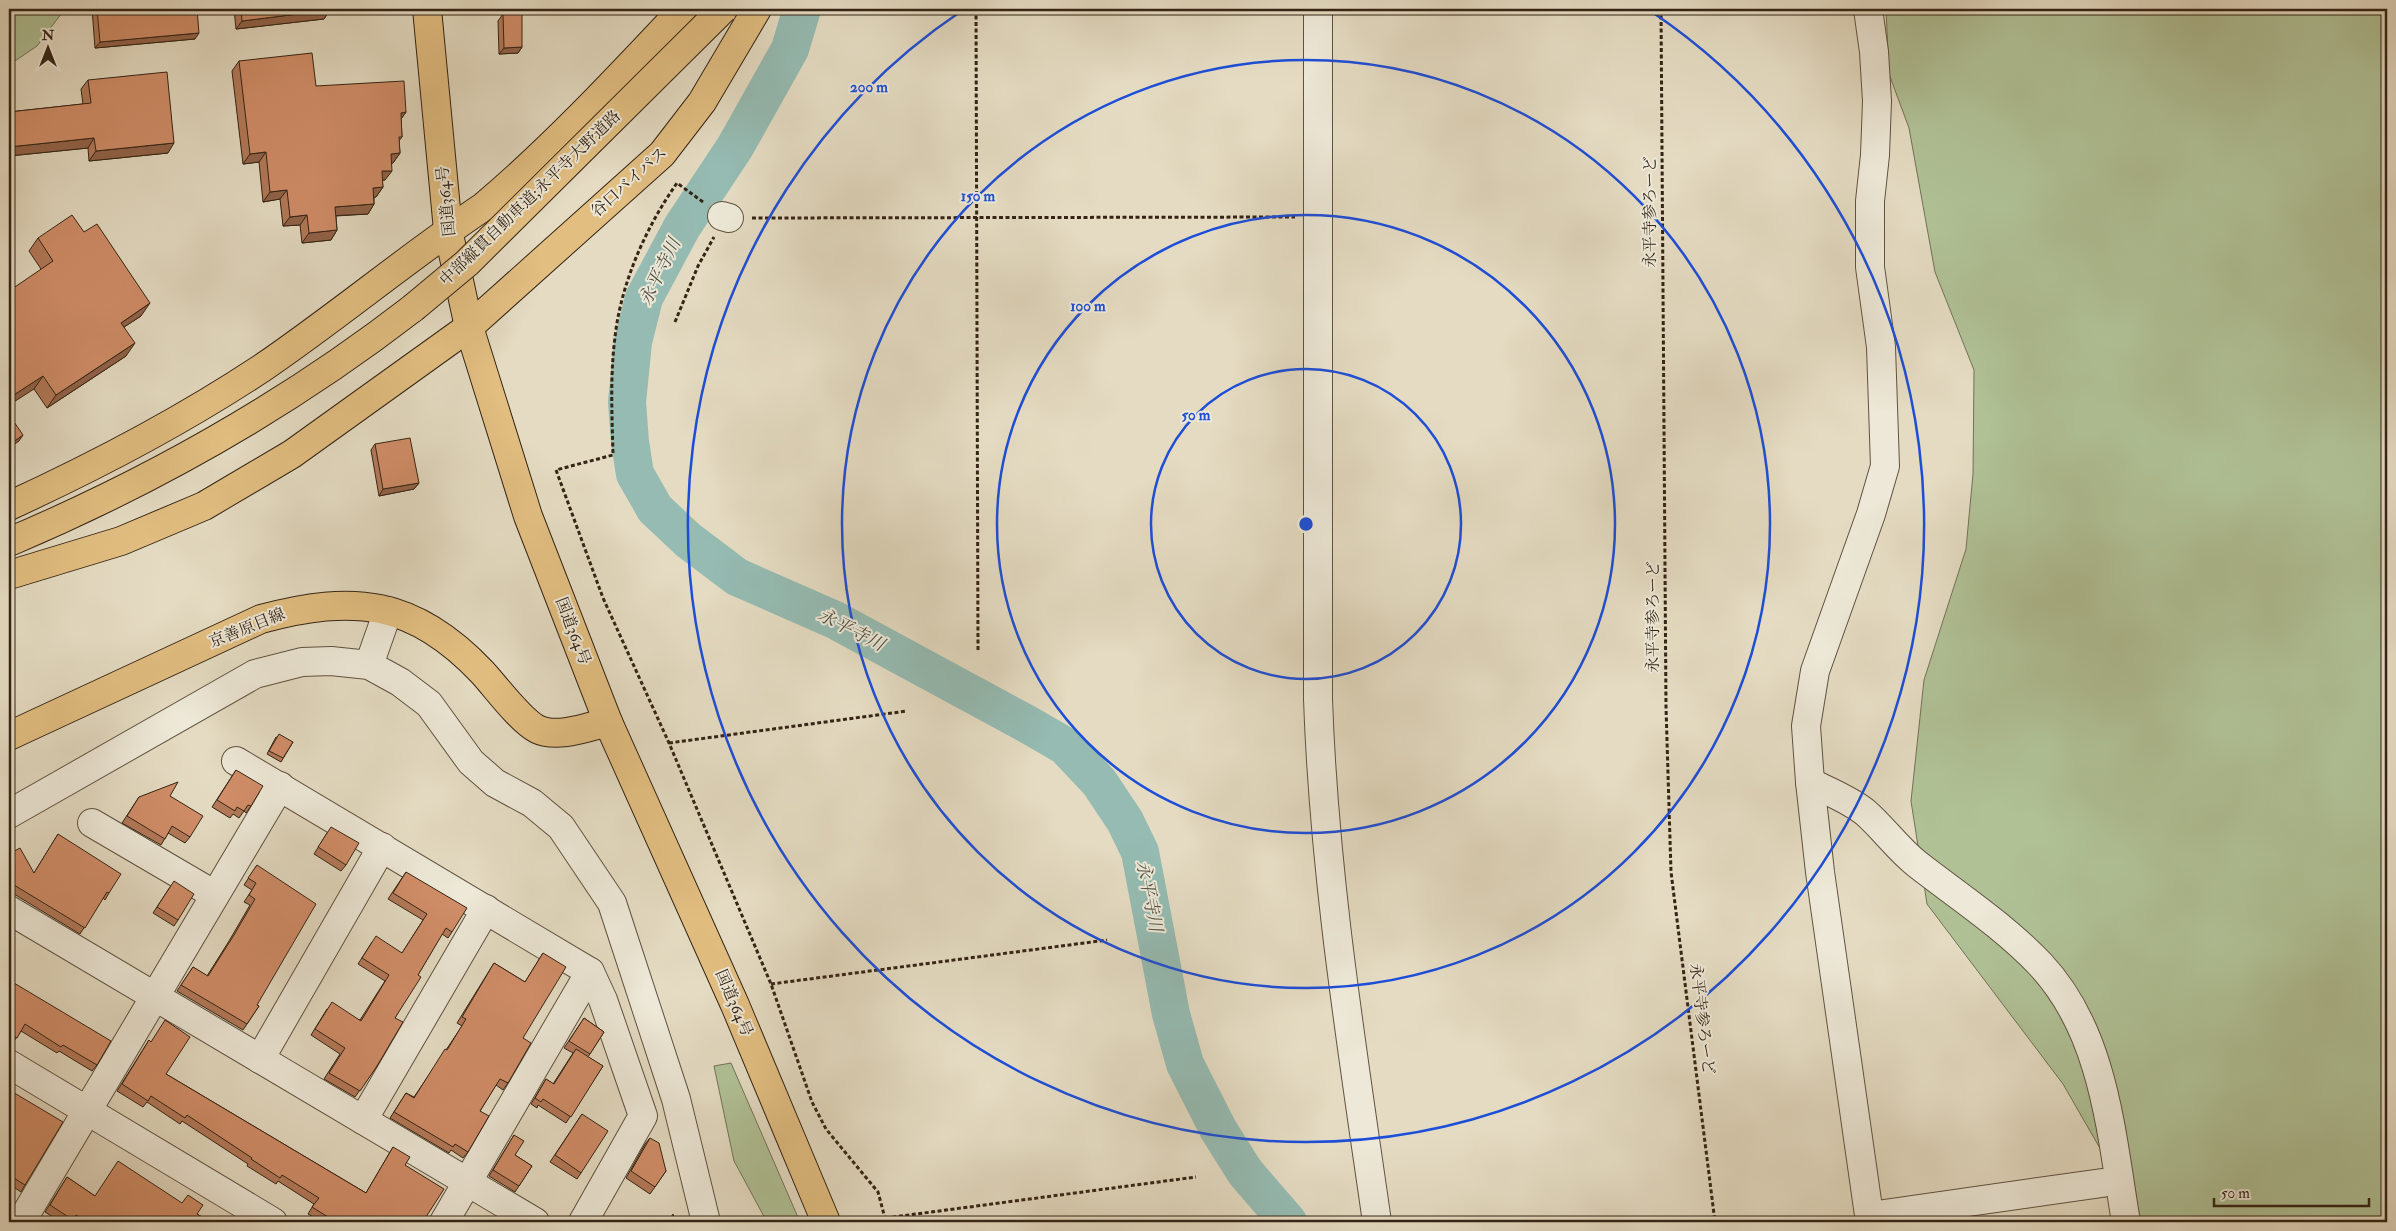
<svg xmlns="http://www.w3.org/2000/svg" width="2396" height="1231" font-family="'IM FELL Double Pica','Noto Serif JP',serif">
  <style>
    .green { fill: #b0c196; stroke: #727256 }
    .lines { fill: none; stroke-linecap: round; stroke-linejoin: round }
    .river { stroke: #95bbb2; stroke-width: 38 }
    .minor-casing { stroke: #605240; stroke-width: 30 }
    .major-casing { stroke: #342415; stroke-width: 30 }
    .highway-casing { stroke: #342415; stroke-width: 30 }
    .path { stroke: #342415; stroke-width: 3; stroke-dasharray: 4 2.5; stroke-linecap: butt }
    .minor { stroke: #ede8d7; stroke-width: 28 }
    .major { stroke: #e2be81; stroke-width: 28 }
    .highway { stroke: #e2be81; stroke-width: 28 }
    .highway-bridge-casing { stroke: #342415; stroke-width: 30; stroke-linecap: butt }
    .highway-bridge { stroke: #e2be81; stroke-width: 28 }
    .wall { fill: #b37959; stroke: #342415 }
    .shaded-wall { fill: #926349; stroke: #342415 }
    .building { fill: #d08d68; stroke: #342415 }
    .ring { fill: none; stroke: #1d4ed8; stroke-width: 2.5 }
    .labels { text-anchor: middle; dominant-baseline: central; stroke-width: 4; stroke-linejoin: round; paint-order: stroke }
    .street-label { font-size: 16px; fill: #342415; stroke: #ede8d7 }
    .water-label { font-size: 18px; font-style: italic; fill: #515144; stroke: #ede8d7 }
    .centre { fill: #1d4ed8; stroke: #ede8d7; stroke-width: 2.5 }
    .ring-label { font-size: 15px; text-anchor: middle; font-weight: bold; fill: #1d4ed8; stroke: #ede8d7; stroke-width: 4; stroke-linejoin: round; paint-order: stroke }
  </style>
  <rect width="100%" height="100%" fill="#e4dbc2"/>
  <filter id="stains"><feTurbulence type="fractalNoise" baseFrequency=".004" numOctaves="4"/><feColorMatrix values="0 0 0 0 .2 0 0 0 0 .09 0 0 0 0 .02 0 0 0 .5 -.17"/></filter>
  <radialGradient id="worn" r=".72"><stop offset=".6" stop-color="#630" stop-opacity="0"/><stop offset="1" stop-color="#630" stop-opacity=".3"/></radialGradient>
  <g class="green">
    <path d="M9 9H62L61 14 37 46 9 65Z"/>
    <path d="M1886 9H2387V1222H2120L2109 1164 2063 1084 1927 904 1911 801 1924 680 1966 549 1973 474 1974 370 1935 272 1909 128 1889 74Z"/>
    <path d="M731 1063 800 1222H767L734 1161 714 1066Z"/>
  </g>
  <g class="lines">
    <path class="river" d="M802 9 790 49 735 147 682 227 644 298 633 342 627 402 630 442 635 474 655 509 688 540 737 577 835 620 1027 724 1065 746 1099 782 1125 821 1140 852 1171 1014 1185 1064 1218 1129 1245 1172 1288 1222"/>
    <defs>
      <g id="minor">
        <path d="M1318 9V699C1324 875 1352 1048 1377 1222"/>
        <path d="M1868 9 1874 52 1877 101 1875 155 1870 201V267L1881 347 1885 466 1871 514 1815 671 1806 726 1810 782 1820 872 1870 1222"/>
        <path d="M722 216 729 218"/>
        <path d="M369 665 388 611"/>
        <path d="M236 761 590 972 444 1222"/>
        <path d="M1810 782C1827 791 1851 800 1866 813 1884 829 1898 849 1917 864 1958 896 2004 926 2040 964 2105 1033 2111 1134 2126 1222"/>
        <path d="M9 814 255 674 302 662 331 661 369 665 400 682 429 704 471 762 495 783 532 803 561 827 612 903 676 1099 706 1222"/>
        <path d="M92 823 215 895"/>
        <path d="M9 910 535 1222"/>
        <path d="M260 1059 382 847"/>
        <path d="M9 1064 273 1222"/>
        <path d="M363 1120 486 909"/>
        <path d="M1870 1216 2102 1183"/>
        <path d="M21 1222 280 786"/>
        <path d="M583 1222 643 1116 603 1000 590 972"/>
      </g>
      <path id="major" d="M9 736 261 619C354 594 414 600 482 672 496 687 520 720 537 729 557 739 588 727 608 722"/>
      <g id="highway">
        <path d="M427 9 448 230 469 327 528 516 608 722 735 1005 826 1222"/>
        <path d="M9 506C96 466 182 421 262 368 337 317 407 258 483 207 553 148 620 76 683 9"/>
        <path d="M9 542C153 481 289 404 413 308"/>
        <path d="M9 575 121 541 204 506 292 454 469 327 662 154 702 102 757 9"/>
      </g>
    </defs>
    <use href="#minor" class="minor-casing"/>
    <use href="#major" class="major-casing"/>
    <use href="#highway" class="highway-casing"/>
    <g class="path">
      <path d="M976 9 978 650"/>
      <path d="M1661 9 1666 707 1671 872 1715 1222"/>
      <path d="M703 202 677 183C646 227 621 283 615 337 610 376 612 415 613 455L556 470 603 598 669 743 771 984 812 1102 826 1129 878 1192 886 1222"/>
      <path d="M752 218 1295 217"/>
      <path d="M675 322 698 266 714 237"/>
      <path d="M669 743 907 711"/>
      <path d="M771 984 1107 940"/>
      <path d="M886 1218 1196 1177"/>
    </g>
    <use href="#minor" class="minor"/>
    <use href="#major" class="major"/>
    <use href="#highway" class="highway"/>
    <defs>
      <path id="highway-bridge" d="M413 308 467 263 723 9"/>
    </defs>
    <use href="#highway-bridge" class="highway-bridge-casing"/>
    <use href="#highway-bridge" class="highway-bridge"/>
  </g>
  <g class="wall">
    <path d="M92 9H197L195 39 95 48Z"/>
    <path d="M234 9H330V10L324 19 236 29Z"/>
    <path d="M503 14 522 47 518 53 499 54 498 21Z"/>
    <path d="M239 61 316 86 406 112 401 119 402 137 399 141 400 153 393 163H391L385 180H382L383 187 376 197H374V204L368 214 336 216 337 230 331 240 302 243 300 225 283 226 280 199 263 202 259 162 243 164 232 71Z"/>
    <path d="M88 80 168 153 89 161 88 148 9 156V112L83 104 81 89Z"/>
    <path d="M38 238 141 316 124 327 126 356 47 408 34 389 41 269 29 251Z"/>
    <path d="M375 444 419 483 414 489 379 496 371 450Z"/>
    <path d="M276 737 293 742 281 762 267 754Z"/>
    <path d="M236 770 251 806 246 813 244 811 239 818 233 814 230 818 212 807Z"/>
    <path d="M170 796 190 837 185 843 168 833 161 845 122 823 139 797Z"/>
    <path d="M327 833 346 865 341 871 314 854Z"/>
    <path d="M58 834 109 893 105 900 103 898 80 934 9 891V854L34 873Z"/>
    <path d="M257 865V1005L259 1006 243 1030 177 991 193 967 207 976 229 941 250 905 244 902 252 890 244 885Z"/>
    <path d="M406 872 452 932 448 938 442 934 418 975 395 1018 377 1066 355 1097 324 1079 340 1054 311 1035 327 1009 360 1020 385 981 358 964 372 942 402 953 423 920 388 899Z"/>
    <path d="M170 887 178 920 174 926 153 913Z"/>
    <path d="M543 953 523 1038 508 1083 503 1090 496 1085 480 1111 468 1152 463 1158 451 1150 449 1153 390 1118 406 1093 414 1097 446 1050 462 1026 457 1023 494 963 525 982Z"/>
    <path d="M9 980 97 1065 92 1071 59 1051 57 1053 21 1031 12 1044 9 1042Z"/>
    <path d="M584 1018 604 1032 588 1057 603 1066 566 1123 538 1105 537 1108 531 1104 546 1079 553 1084 573 1053 564 1048Z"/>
    <path d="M149 1040 166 1074 366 1193 393 1147 405 1165 424 1220 427 1222H322L308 1214 314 1204 278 1181 276 1184 247 1166 248 1164 182 1121 180 1124 147 1102 143 1107 117 1091Z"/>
    <path d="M9 1094 25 1185 21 1192 9 1184Z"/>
    <path d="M582 1114 581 1173 577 1179 550 1162Z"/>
    <path d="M514 1135 515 1155 532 1166 515 1192 489 1176Z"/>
    <path d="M650 1138 666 1171 650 1194 626 1178 645 1144Z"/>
    <path d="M67 1177 95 1196 197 1214 210 1222H61L45 1212Z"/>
  </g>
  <g class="shaded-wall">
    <path d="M330 10 324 19 236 29 242 21Z"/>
    <path d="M199 33 195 39 95 48 100 42Z"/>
    <path d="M522 47 518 53 499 54 504 48Z"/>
    <path d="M406 112 399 122 401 113Z"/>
    <path d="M94 138 88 148 9 156V147Z"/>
    <path d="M174 143 168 153 89 161 96 151Z"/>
    <path d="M266 152 259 162 243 164 250 154Z"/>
    <path d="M400 153 393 163H384L391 154Z"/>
    <path d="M382 171H392L385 180 375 181Z"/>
    <path d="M383 187 376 197 367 198 373 188Z"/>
    <path d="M287 190 280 199 263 202 270 192Z"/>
    <path d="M374 204 368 214 328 216 335 207Z"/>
    <path d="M307 215 300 225 283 226 290 217Z"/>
    <path d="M337 230 331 240 302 243 309 233Z"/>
    <path d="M150 303 141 316 112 335 121 323Z"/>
    <path d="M135 343 126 356 47 408 56 395Z"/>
    <path d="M43 376 34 389 9 405V398Z"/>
    <path d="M23 435 19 441 9 448V445Z"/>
    <path d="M419 483 414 489 379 496 383 489Z"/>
  </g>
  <g class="building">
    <path d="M97 9H197L199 33 100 42Z"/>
    <path d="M241 9H330V10L242 21Z"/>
    <path d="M503 14H522V47L504 48Z"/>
    <path d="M312 53 316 86 404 81 406 112 401 113 402 137H399L400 153 391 154 392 171H382L383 187 373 188 374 204 335 207 337 230 309 233 307 215 290 217 287 190 270 192 266 152 250 154 239 61Z"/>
    <path d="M167 72 174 143 96 151 94 138 9 147V112L91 103 88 80Z"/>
    <path d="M72 215 84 232 97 224 150 303 121 323 135 343 56 395 43 376 9 398V291L53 261 38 238Z"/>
    <path d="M12 419 23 435 9 445V421Z"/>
    <path d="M410 438 419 483 383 489 375 444Z"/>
    <path d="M279 734 293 742 283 758 269 751Z"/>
    <path d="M236 770 263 786 251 806 248 805 244 811 237 807 235 811 217 800Z"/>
    <path d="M178 782 170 796 203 816 190 837 172 826 165 839 127 816 139 797Z"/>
    <path d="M331 827 359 843 346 865 318 847Z"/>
    <path d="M58 834 121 874 109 893 107 892 85 928 9 882V854L20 848 34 873Z"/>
    <path d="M257 865 316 904 257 1005 259 1006 247 1024 181 985 193 967 208 976 234 935 255 899 249 895 256 883 248 878Z"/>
    <path d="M406 872 467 908 452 932 446 928 418 975 421 977 395 1018 403 1022 377 1066 360 1091 329 1073 345 1048 315 1029 332 1002 361 1021 389 975 362 958 376 936 402 953 427 914 393 893Z"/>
    <path d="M174 881 194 894 178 920 157 907Z"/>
    <path d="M543 953 566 967 523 1038 531 1043 508 1083 500 1079 480 1111 489 1116 468 1152 455 1144 453 1147 394 1112 406 1093 414 1098 445 1049 447 1050 466 1019 462 1017 494 963 525 982Z"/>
    <path d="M9 980 111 1041 97 1065 63 1045 61 1047 25 1024 17 1038 9 1033Z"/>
    <path d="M584 1018 604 1032 590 1054 569 1041Z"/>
    <path d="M165 1020 190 1037 166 1074 366 1193 393 1147 410 1157 405 1165 444 1189 424 1220 427 1222H336L312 1207 319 1198 282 1175 280 1178 251 1159 252 1158 187 1115 185 1118 151 1096 148 1101 122 1084 149 1040 151 1042Z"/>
    <path d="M576 1049 603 1066 571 1117 543 1099 541 1102 535 1098 546 1079 554 1084Z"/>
    <path d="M11 1091 63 1122 25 1185 9 1175V1094Z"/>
    <path d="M582 1114 608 1131 581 1173 555 1155Z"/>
    <path d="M514 1135 524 1141 515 1155 532 1166 519 1186 493 1170Z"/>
    <path d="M650 1138 659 1143 666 1171 655 1187 631 1171Z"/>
    <path d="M118 1161 182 1203 188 1195 203 1205 197 1214 210 1222H87L76 1215 73 1220 50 1205 67 1177 95 1196Z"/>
    <path d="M673 1214 676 1222H668Z"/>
  </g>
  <g class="ring">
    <circle cx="1306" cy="524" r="155"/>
    <circle cx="1306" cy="524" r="309"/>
    <circle cx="1306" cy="524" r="464"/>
    <path d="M1652 12A618 618 0 1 1 960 12"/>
  </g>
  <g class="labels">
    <g class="street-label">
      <text transform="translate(629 182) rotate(-42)">谷口バイパス</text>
      <text transform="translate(530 198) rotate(-44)">中部縦貫自動車道;永平寺大野道路</text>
      <text transform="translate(446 201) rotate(-96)">国道364号</text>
      <text transform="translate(1650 212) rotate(-90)">永平寺参ろーど</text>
      <text transform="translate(1653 617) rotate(-90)">永平寺参ろーど</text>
      <text transform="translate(247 628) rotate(-22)">京善原目線</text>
      <text transform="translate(573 631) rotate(69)">国道364号</text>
      <text transform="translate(734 1003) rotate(67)">国道364号</text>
      <text transform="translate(1702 1019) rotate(83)">永平寺参ろーど</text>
    </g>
    <g class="water-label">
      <text transform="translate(660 272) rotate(-64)">永平寺川</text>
      <text transform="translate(851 630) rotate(27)">永平寺川</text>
      <text transform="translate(1149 896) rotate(79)">永平寺川</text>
    </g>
  </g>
  <circle cx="1306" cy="524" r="8" class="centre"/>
  <g class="ring-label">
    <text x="869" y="92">200 m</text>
    <text x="978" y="201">150 m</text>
    <text x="1088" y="311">100 m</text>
    <text x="1196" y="420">50 m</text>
  </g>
  <rect width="2396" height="1231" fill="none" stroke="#e4dbc2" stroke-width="30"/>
  <rect x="10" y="10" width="2376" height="1211" fill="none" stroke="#342415" stroke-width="2.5"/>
  <rect x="15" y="15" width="2366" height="1201" fill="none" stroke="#342415"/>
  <g transform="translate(48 48)" stroke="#ede8d7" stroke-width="4" paint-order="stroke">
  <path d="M0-4L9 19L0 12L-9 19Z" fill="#342415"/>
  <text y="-8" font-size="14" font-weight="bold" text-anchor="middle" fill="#342415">N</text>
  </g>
  <path d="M2214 1198v8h155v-8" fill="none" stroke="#342415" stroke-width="2.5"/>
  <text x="2221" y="1198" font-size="15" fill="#342415" stroke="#ede8d7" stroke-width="4" paint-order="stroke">50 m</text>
  <rect width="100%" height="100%" filter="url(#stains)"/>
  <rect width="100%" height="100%" fill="url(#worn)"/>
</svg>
